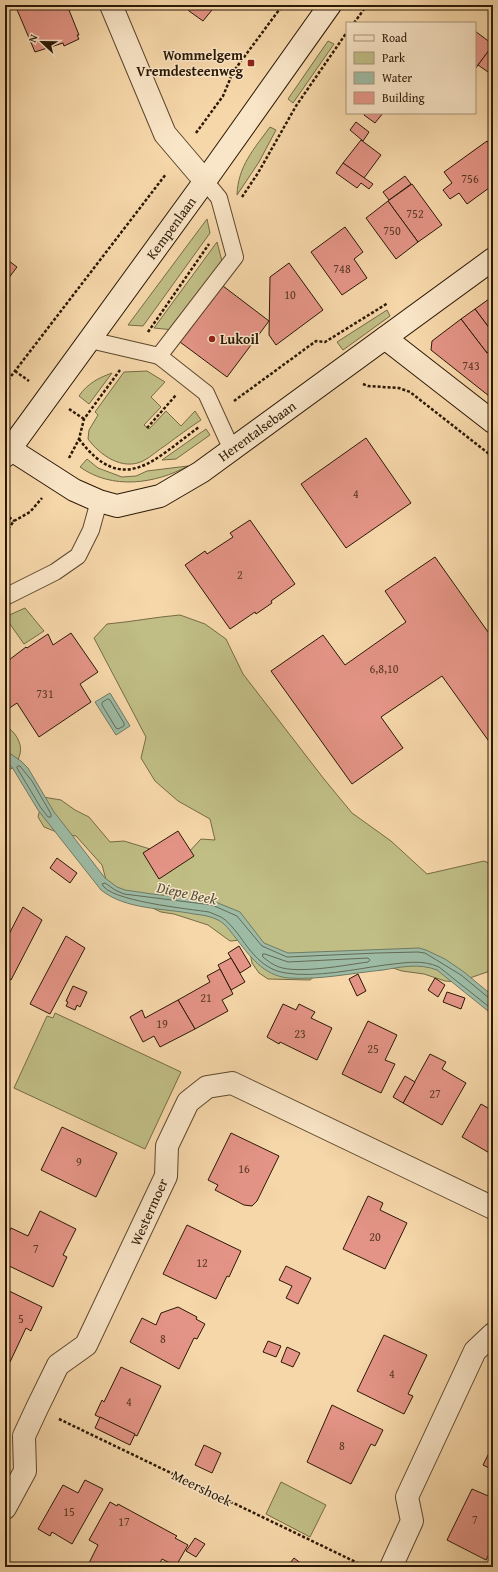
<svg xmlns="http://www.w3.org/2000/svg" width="498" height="1572" font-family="'Gentium Book Plus',serif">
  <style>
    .green { fill: #c0bd85; stroke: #766b45 }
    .water { fill: #9dbaa4; stroke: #6f7a64 }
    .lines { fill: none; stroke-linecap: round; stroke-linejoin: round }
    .shore { stroke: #646a54; stroke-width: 1 }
    .building { fill: #e49486; stroke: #2b1905 }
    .lane-casing { stroke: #5e482e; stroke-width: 18 }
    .street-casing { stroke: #5e482e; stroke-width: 24 }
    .secondary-casing { stroke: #2b1905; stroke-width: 24 }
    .path { stroke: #2b1905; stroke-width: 2.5; stroke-dasharray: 3 2; stroke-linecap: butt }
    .lane { stroke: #f9e5c7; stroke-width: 16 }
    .street { stroke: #f9e5c7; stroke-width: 22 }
    .secondary { stroke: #f9e5c7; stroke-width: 22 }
    .poi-dot { fill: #8f2418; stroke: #f9e5c7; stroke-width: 1.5 }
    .labels { text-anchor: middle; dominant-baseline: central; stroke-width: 3; stroke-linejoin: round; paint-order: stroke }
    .number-label { font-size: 12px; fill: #593825 }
    .poi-label { font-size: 14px; font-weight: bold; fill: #2b1905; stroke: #f9e5c7; text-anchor: end }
    .street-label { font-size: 14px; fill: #2b1905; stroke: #f9e5c7 }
    .water-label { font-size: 15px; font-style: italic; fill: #53513d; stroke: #f9e5c7 }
  </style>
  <rect width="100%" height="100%" fill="#f6d7a9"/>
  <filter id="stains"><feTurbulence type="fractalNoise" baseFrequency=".005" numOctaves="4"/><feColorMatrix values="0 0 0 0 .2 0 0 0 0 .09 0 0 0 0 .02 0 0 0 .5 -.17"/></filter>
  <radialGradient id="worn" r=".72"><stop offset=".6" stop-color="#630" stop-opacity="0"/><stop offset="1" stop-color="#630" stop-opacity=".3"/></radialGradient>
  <g class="green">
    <path d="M328 41 334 44 293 103 288 99Z"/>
    <path d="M270 127 276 130 259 162 237 195C238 166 254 149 270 127Z"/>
    <path d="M207 219 210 233 143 326 128 325Z"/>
    <path d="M217 242 223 265 174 330 154 328Z"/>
    <path d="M387 310 390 316 343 350 337 342Z"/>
    <path d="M147 371 165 382 151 397 161 407 144 425 149 429 166 411 181 426 195 411 201 420C189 428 178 436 166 445 158 450 151 457 143 461 122 471 100 455 88 439L89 430 98 415 95 412 124 372Z"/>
    <path d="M112 373 89 404 79 396C87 384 98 378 112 373Z"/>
    <path d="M206 429 210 435 176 459 162 460Z"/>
    <path d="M87 459 98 468 122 477 136 476 147 471 188 466C155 484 112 490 80 467Z"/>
    <path d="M25 608 44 631 24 644 5 617Z"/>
    <path d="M180 615 205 624 226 639 243 674 324 779 352 813 391 841 427 874 484 861 493 865V970L458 982 445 981 424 974 402 971 384 965 320 972 310 980 268 979 259 973 252 963 249 947 243 940 230 941 208 925 174 914 161 912 108 887 102 865 76 836 59 833 44 827 38 817 43 797 61 800 75 810 89 817 110 842 124 841 150 849 186 855 201 839 215 840 210 819 178 801 155 781 141 758 146 737 94 638 107 624C131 622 155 617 180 615Z"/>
    <path d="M5 726C14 730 23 743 20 754 19 758 17 762 16 766L7 771 5 769Z"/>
    <path d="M55 1013 181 1072 145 1149 14 1088 47 1016 53 1018Z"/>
    <path d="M281 1482 326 1505 310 1537 266 1514Z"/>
  </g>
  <g class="water">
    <path d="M110 693 130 726 116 735 95 702Z"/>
    <path d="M5 750 21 761 28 768 54 812 65 826 105 878 117 887 125 890 152 894 213 901 240 912 264 943 288 953 419 948 426 950 445 959 464 972 493 996V1015L437 970C419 963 401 967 383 970 352 973 320 980 289 978 263 976 249 955 235 937 230 931 225 923 218 920 210 916 202 915 194 914 164 908 126 910 101 890L38 810 12 767 5 762Z"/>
  </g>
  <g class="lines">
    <g class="shore">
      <path d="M108 699 110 700 124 723V726L118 729 116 728 102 705V703Z"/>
      <path d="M18 766H20L32 781 51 814V817H48L41 808 17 768Z"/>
      <path d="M263 954H265L288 962 368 958 370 960 368 962C346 965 299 974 279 967 273 965 268 961 263 957Z"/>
      <path d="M493 998H489L461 975 425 953 418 952 377 953 287 957 262 946 237 916 212 905 124 894 115 890 105 883 102 884C108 901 190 909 209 912 213 914 217 915 221 917 228 921 233 928 238 934 250 951 263 970 286 973 315 978 356 969 385 965 404 963 422 959 439 967L493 1010"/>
    </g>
  </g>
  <g class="building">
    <path d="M15 5H67L79 35H77L79 39 64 46 63 43 35 52Z"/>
    <path d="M187 5H216L203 21 189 11Z"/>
    <path d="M482 5H493V13Z"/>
    <path d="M475 31 491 43 493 40V45L475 69Z"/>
    <path d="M490 49 493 51V70L491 74 478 65Z"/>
    <path d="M365 113H383L375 123 364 115Z"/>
    <path d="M356 122 369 132 363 141 350 130Z"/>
    <path d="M361 140 381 155 364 178 343 163Z"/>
    <path d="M487 141 490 145 493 143V185L467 204 459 193 450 199 443 190 452 183 444 172Z"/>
    <path d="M343 163 373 184 369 189 361 183 357 188 336 173Z"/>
    <path d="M405 176 411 184 389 200 383 192Z"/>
    <path d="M412 184 442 225 418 242 388 201Z"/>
    <path d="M388 201 418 242 396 259 366 218Z"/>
    <path d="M345 227 363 252 354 259 367 278 342 295 311 252Z"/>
    <path d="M5 258 17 267 8 279 5 276Z"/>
    <path d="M289 263 323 310 276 345 269 335 270 277Z"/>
    <path d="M223 286 269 321 227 377 180 342Z"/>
    <path d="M489 299 493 305V333L475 309Z"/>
    <path d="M475 309 493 333V350L487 353 461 319Z"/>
    <path d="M461 319 487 353 493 350V394L489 396 431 350 432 341Z"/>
    <path d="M366 438 411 503 346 548 301 484Z"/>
    <path d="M250 520 295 584 271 601 272 603 256 614 255 612 230 629 185 565 205 551 207 554 233 537 230 533Z"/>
    <path d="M435 557 493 639V747L442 676 381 717 403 748 352 784 271 671 323 635 345 665 406 622 385 591Z"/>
    <path d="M71 633 98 672 80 684 91 702 39 737 17 703 5 711V663L26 647 27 648 48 634 53 645Z"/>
    <path d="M178 831 194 856 159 879 143 853Z"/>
    <path d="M57 858 77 873 70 883 50 868Z"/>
    <path d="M23 907 42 920 11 980 5 977V942Z"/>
    <path d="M66 936 85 948 50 1014 30 1004Z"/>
    <path d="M239 946 251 966 240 973 228 953Z"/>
    <path d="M231 958 245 982 231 990 218 965Z"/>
    <path d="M220 969 233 994 222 1000 228 1011 195 1029 178 1000 210 982 207 976Z"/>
    <path d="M358 974 366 991 357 996 349 979Z"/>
    <path d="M435 978 445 985 438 997 428 990Z"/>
    <path d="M73 986 87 992 80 1007 77 1005 75 1010 66 1006 68 1002 66 1001Z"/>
    <path d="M447 992 465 998 461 1009 443 1002Z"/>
    <path d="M178 1000 195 1029 160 1047 154 1036 143 1042 130 1017 142 1010 145 1018Z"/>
    <path d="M283 1004 296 1010 299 1004 315 1012 311 1018 332 1028 317 1060 280 1042 279 1044 267 1037Z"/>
    <path d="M368 1021 397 1035 385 1060 395 1064 381 1093 342 1074Z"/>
    <path d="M430 1054 446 1062 442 1069 466 1083 442 1125 403 1103Z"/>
    <path d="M405 1076 415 1082 403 1103 393 1097Z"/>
    <path d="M481 1104 493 1111V1155L462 1137Z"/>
    <path d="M62 1127 117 1153 96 1197 41 1170Z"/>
    <path d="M231 1133 279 1156 257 1201 252 1206 244 1205 215 1190 218 1185 208 1180Z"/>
    <path d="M368 1196 383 1203 380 1210 407 1223 385 1269 343 1249Z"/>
    <path d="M40 1211 76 1229 63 1255 67 1257 53 1287 5 1264V1241L11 1228 28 1236Z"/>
    <path d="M187 1225 241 1251 229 1277 227 1276 216 1299 163 1274Z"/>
    <path d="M286 1266 311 1278 298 1304 286 1298 292 1286 279 1280Z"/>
    <path d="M5 1289 42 1307 31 1331 26 1328 10 1362 5 1359Z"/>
    <path d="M178 1307 197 1317 196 1319 205 1324 197 1339 194 1338 179 1369 130 1342 142 1318 156 1325 161 1313Z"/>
    <path d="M384 1335 427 1355 408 1394 413 1396 404 1414 357 1391Z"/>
    <path d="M268 1341 281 1346 276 1357 263 1352Z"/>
    <path d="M287 1347 300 1353 293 1367 281 1362Z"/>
    <path d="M121 1367 161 1386 137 1436 95 1415 102 1400 104 1402Z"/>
    <path d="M332 1405 383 1430 375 1446 371 1444 351 1484 307 1462Z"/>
    <path d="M100 1417 135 1434 130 1445 95 1428Z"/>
    <path d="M204 1445 221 1453 212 1473 195 1465Z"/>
    <path d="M493 1445V1470L483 1465Z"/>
    <path d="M85 1480 103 1489 72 1544 52 1532 50 1536 38 1529 63 1485 78 1493Z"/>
    <path d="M472 1489 493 1498V1546L486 1560 447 1540Z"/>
    <path d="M110 1502 117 1506 118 1504 177 1536 175 1538 188 1545 176 1566 162 1559 158 1567H91L88 1565 98 1545 89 1540Z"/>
    <path d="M195 1538 205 1544 196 1557 186 1551Z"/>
    <path d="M294 1558 306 1567H287Z"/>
  </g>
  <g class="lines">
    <defs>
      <g id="lane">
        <path d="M90 340 159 356 235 257 219 198 205 181"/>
        <path d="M159 356 206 393 232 450"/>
        <path d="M5 597 55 572 78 556 91 530 99 501"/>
      </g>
      <g id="street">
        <path d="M111 5 165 134 205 181"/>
        <path d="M5 1508 25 1471 24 1436 37 1408 58 1365 86 1345 166 1176 167 1146 188 1102 207 1087 232 1083 493 1208"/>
        <path d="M391 1567 412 1521 407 1497 475 1351 493 1334"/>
      </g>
      <g id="secondary">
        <path d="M385 338 493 422"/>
        <path d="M10 449 74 490 99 501 117 506 160 496 201 472 493 259"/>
        <path d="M5 456 205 181 330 5"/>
      </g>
    </defs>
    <use href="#lane" class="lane-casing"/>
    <use href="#street" class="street-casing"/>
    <use href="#secondary" class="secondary-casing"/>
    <g class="path">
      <path d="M354 23 367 5"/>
      <path d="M196 133 223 96 233 72 279 10 286 5"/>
      <path d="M242 197 258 173 296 106 347 32"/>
      <path d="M148 332 209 244"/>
      <path d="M15 371 29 381"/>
      <path d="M5 384 166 174"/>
      <path d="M363 384 368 386 399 388 410 392 493 457"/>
      <path d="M234 401 316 341 325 342 388 303"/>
      <path d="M69 409 84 419"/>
      <path d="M147 428 176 395"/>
      <path d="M79 439C123 498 155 459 199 427"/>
      <path d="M69 458 79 439 84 419 120 370"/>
      <path d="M5 514 14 521"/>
      <path d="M5 533 14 521 30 512 42 498"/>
      <path d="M59 1419 366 1567"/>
    </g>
    <use href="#lane" class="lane"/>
    <use href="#street" class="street"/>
    <use href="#secondary" class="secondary"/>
  </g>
  <g class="poi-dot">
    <rect x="247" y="59" width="8" height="8" rx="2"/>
    <circle cx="212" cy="339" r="4"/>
  </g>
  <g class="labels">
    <g class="number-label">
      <text x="470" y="178">756</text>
      <text x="415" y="213">752</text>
      <text x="392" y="230">750</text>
      <text x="342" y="268">748</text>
      <text x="290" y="294">10</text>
      <text x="471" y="365">743</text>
      <text x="356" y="493">4</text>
      <text x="240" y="574">2</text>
      <text x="384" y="668">6,8,10</text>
      <text x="45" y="693">731</text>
      <text x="206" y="997">21</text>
      <text x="162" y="1023">19</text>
      <text x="300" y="1033">23</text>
      <text x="373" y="1048">25</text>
      <text x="435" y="1093">27</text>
      <text x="79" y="1161">9</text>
      <text x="244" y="1168">16</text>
      <text x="375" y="1236">20</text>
      <text x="36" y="1248">7</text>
      <text x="202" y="1262">12</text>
      <text x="21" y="1318">5</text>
      <text x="163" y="1338">8</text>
      <text x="392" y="1373">4</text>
      <text x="129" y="1401">4</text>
      <text x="342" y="1445">8</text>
      <text x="69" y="1511">15</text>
      <text x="475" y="1519">7</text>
      <text x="124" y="1521">17</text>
    </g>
    <g class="poi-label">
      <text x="243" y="55">Wommelgem<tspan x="243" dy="16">Vremdesteenweg</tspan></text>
      <text x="220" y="339" text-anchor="start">Lukoil</text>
    </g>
    <g class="street-label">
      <text transform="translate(171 228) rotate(-54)">Kempenlaan</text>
      <text transform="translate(257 431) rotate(-36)">Herentalsebaan</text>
      <text transform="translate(149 1212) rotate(-66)">Westermoer</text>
      <text transform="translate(202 1488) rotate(26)">Meershoek</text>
    </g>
    <g class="water-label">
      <text transform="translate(187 893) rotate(12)">Diepe Beek</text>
    </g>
  </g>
  <rect width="498" height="1572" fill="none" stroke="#f6d7a9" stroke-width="20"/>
  <rect x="6" y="6" width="486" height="1560" fill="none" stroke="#2b1905" stroke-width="2"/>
  <rect x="10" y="10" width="478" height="1552" fill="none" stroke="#2b1905"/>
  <rect x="346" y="22" width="130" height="92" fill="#f9e5c7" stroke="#a79379"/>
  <rect x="354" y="35" width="20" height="6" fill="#f9e5c7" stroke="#a79379"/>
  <text x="382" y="42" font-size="12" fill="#2b1905">Road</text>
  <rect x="354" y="52" width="20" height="12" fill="#c0bd85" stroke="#a79379"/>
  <text x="382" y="62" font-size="12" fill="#2b1905">Park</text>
  <rect x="354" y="72" width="20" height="12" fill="#9dbaa4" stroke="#a79379"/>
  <text x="382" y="82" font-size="12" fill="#2b1905">Water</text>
  <rect x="354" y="92" width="20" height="12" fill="#e49486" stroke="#a79379"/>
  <text x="382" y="102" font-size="12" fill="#2b1905">Building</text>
  <g transform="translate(42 42) rotate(292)" stroke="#f9e5c7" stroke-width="3" paint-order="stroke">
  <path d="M0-3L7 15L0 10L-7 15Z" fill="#2b1905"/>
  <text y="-6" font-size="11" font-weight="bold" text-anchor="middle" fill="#2b1905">N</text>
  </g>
  <rect width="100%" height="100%" filter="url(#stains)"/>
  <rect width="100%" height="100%" fill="url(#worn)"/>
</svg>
